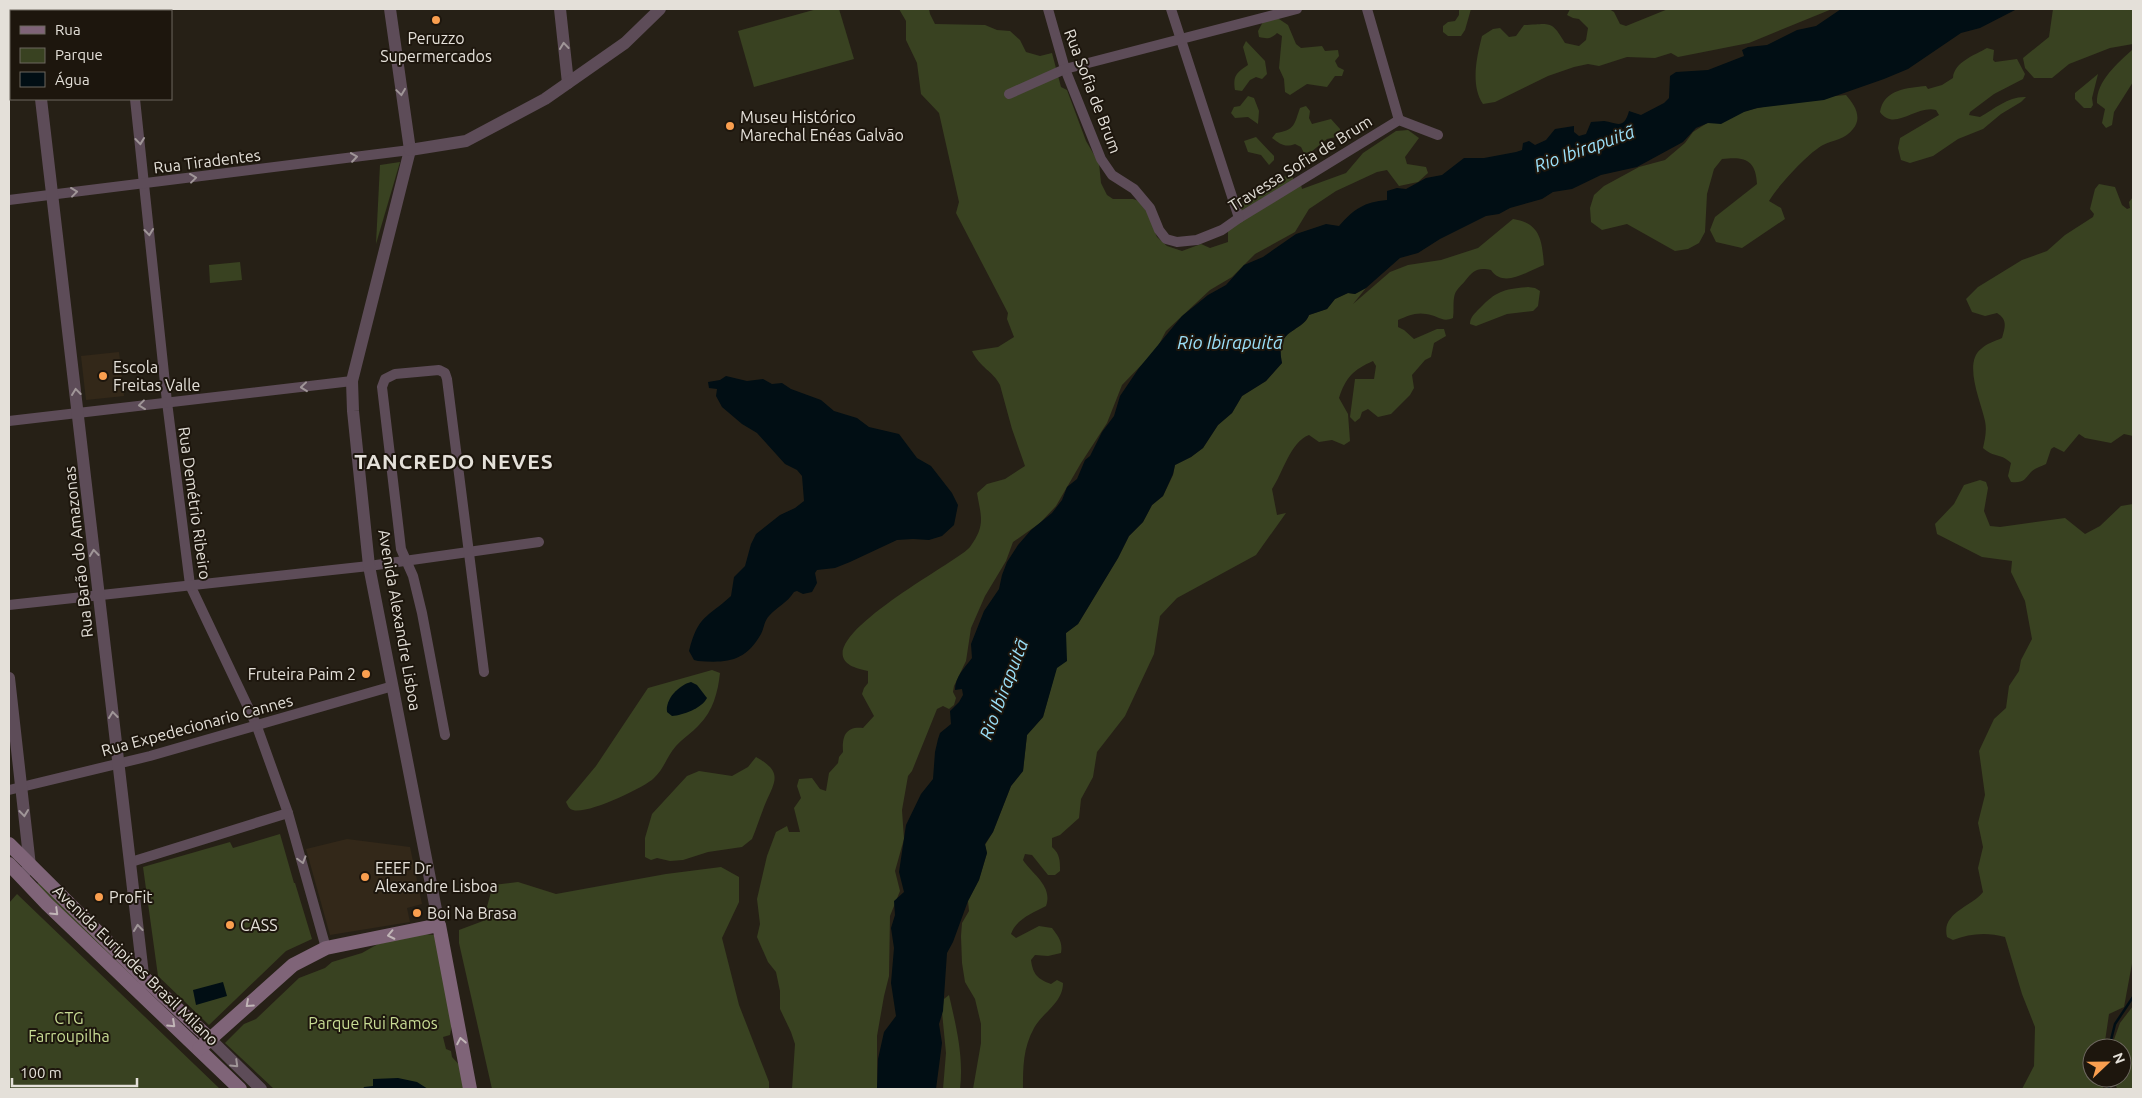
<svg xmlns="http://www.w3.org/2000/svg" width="2142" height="1098" font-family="Ubuntu,sans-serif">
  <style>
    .built { fill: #332819 }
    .green { fill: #394221 }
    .water { fill: #010e14 }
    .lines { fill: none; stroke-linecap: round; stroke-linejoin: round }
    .stream { stroke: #010e14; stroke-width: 2.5 }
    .minor { stroke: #5d4c58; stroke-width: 10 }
    .tertiary { stroke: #5d4c58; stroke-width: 12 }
    .secondary { stroke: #7f6478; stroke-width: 14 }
    .oneway { stroke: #a09698 }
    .oneway2 { stroke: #c1b5b7 }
    .poi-dot { fill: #fa9f4f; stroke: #1d160d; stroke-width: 2 }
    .labels { text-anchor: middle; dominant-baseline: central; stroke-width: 4; stroke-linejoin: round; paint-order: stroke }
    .poi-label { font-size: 16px; fill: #e4e0d9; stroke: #1d160d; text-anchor: start }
    .street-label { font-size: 16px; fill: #e4e0d9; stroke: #1d160d }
    .park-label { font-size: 16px; fill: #c8dc94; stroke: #1d160d }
    .water-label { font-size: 18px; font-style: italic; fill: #9be0f9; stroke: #1d160d }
    .district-label { font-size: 21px; font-weight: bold; letter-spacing: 1px; fill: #e4e0d9; stroke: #1d160d }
  </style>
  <rect width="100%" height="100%" fill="#262016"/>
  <g class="built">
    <path d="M40 9H117L118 11H40Z"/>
    <path d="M119 352 124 396 86 400 81 356Z"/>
    <path d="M347 839 410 847 422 904 407 908 410 922 330 935 306 849Z"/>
  </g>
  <g class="green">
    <path d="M817 9H839L854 59 754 87 738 31Z"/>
    <path d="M899 9H929L930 14 935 24 985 25 997 30 1010 31 1020 40 1026 52 1040 56 1052 53 1061 87 1067 90 1086 141 1099 163 1101 183 1107 195 1113 199H1133L1139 201 1147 212 1157 237 1167 246 1182 251 1201 244 1210 248 1228 242V222L1239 216V203C1260 197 1267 195 1279 177L1292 176 1295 182 1301 185 1302 189 1346 173 1363 153 1396 131 1408 130 1419 138 1405 157 1407 164 1426 167 1428 173 1418 182 1399 186 1387 170 1377 172 1336 191 1309 209 1295 232 1255 254 1232 277 1210 290 1166 331 1156 350 1122 385 1107 423 1081 463 1056 506 1040 523 1013 542 1006 561 985 596 971 628 966 661 954 686 953 692 956 698 954 705 949 709 943 706 937 709 912 771 908 776 902 810 904 839 895 871 900 891 890 916 889 976 884 996 877 1036V1089H792L795 1044 791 1032 780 1009V991L776 972 768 962 757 937 760 924 757 899 767 856 776 832 787 826 789 832H800L794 808 801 798 797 786 799 779 812 778 820 789 826 791 829 773 838 763 839 757 843 752C842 737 845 726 863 728L874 716 862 694 864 688 868 683V671C777 655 959 562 970 547 986 525 981 517 977 493L987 484 1005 479 1025 466 1012 429 1000 385C993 371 980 368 972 351L998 347 1014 337 1007 319 1008 313 956 213 959 202 939 113 921 94 917 63 906 40V21Z"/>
    <path d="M1459 9H1471L1465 30 1461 36H1448L1443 32V26L1448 22 1455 21 1459 15Z"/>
    <path d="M1570 9H1609L1614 12 1620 24 1626 26 1668 9H1832L1749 43 1678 57 1671 53 1655 58 1627 57 1599 66 1588 64 1574 67 1548 76 1495 102 1483 104C1470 85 1477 56 1482 36L1493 29 1500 28 1509 37 1516 36 1524 25C1550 24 1551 19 1565 43L1579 46 1586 40 1588 28 1579 19 1573 18 1567 15Z"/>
    <path d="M2053 9H2133V44L2110 48 2069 64 2052 78H2034L2025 68 2023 58 2049 37Z"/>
    <path d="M1276 17 1288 25 1296 44 1301 48 1322 46 1325 51 1338 50 1339 56 1335 61 1338 67 1344 70 1342 76H1335L1327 87 1307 84 1290 95 1285 92 1284 79 1279 68 1282 36 1277 33C1271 39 1267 39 1259 37L1258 31 1264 20Z"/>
    <path d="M1246 41 1265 61 1267 74 1262 79 1256 77 1250 80 1242 91 1235 90C1233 76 1236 73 1248 65L1243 47Z"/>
    <path d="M1987 48 1994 50 1993 60 1995 62 2017 59 2025 74 2023 79 1994 94 1970 112 1969 115 1980 117C1994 109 2009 96 2026 97L2021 102 2001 114 1983 129 1958 139 1933 156 1910 163 1901 160 1898 148 1900 138 1939 115 1936 110C1916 105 1894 132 1880 112 1884 89 1907 88 1926 86L1928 89 1942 85 1953 78C1954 62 1975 55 1987 48Z"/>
    <path d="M2133 49V82L2114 112 2112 125 2106 128 2102 123 2105 109 2097 103C2096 81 2118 63 2133 49Z"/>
    <path d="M2098 74 2092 98 2093 105 2091 108H2084L2075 99V93Z"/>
    <path d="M1846 95C1854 104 1863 117 1853 129 1846 139 1833 140 1823 145 1808 153 1777 187 1769 201L1781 208 1785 219 1742 248 1716 242 1710 230 1715 217 1757 184C1756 160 1745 156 1722 159L1714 169 1707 194 1705 232 1699 243 1688 249 1675 251 1627 224 1602 230 1591 222 1590 208 1594 195 1604 186 1639 167 1665 160 1685 143 1693 132 1715 118 1793 100Z"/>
    <path d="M1248 96 1254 98 1259 111 1258 124 1248 117 1235 118 1231 113 1234 107 1240 106Z"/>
    <path d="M1306 106 1310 111 1309 118 1312 124 1331 119 1340 129V136L1327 139 1311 152 1304 153 1301 147 1295 144C1285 148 1280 144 1272 138L1276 133C1295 130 1294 125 1300 108Z"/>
    <path d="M1256 137 1274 156V160L1269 165 1261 155 1248 152 1244 141Z"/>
    <path d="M400 162 376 244 380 165Z"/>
    <path d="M2099 184 2115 187 2122 205 2127 209 2130 208 2129 202 2133 197V436L2124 434 2111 443 2085 438 2079 434 2064 452 2054 447 2051 449 2046 464C2042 466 2035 468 2031 472 2024 480 2024 483 2011 482L2008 476 2011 463C2001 453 1994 458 1983 448 1985 439 1987 430 1985 421 1981 402 1963 363 1981 349 1986 344 1995 341 2002 338 2005 327 2008 320 1997 313L1985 316 1972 312 1966 299 1978 287 2022 260 2047 251 2065 235 2093 217 2094 214 2090 209 2095 189Z"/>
    <path d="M1513 219C1541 223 1542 242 1544 265 1527 271 1504 289 1491 270 1477 267 1473 271 1465 281 1460 287 1455 290 1454 298 1453 304 1454 311 1453 318 1442 323 1437 315 1426 314 1416 312 1407 316 1398 320V327L1404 330 1414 339 1437 329H1444L1446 336 1434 343 1431 357 1425 360 1412 375 1414 388 1410 395 1391 414 1378 417 1368 409 1362 412 1360 418 1355 422 1350 417 1355 379H1374L1376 366 1373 361C1353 370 1346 377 1339 398L1348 414 1350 441 1344 445 1332 440 1319 442 1309 435C1290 442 1283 473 1272 489L1277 515 1286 513 1256 555 1177 598 1160 616 1154 654 1125 716 1097 752 1093 777 1081 799 1079 818 1060 835 1052 838V847C1060 854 1060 861 1060 871L1055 875H1048L1032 855 1025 854 1023 860C1033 875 1053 886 1046 906 1033 913 1016 919 1011 934L1016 938 1039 926 1052 928C1058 936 1063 942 1061 953L1048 956 1035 955 1031 960C1033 975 1038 979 1051 984L1057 980 1063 983C1063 1003 1043 1012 1034 1028 1023 1048 1023 1067 1023 1089H973L981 1043V1024L975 999 965 982 962 963 961 936 962 923 969 911 968 901 979 880 987 853 985 845 993 832 1011 786 1023 771 1027 735 1043 717 1066 633 1078 624 1118 558 1129 536 1143 522 1152 505 1163 496 1173 475 1175 465 1191 457 1203 448 1218 425 1232 413 1242 396 1266 381 1282 363C1281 358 1280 352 1281 347 1283 330 1304 329 1309 315L1327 309 1335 299 1348 293 1355 294 1366 288 1353 304 1390 272 1408 265 1441 260 1478 248Z"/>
    <path d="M240 262 242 280 210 283 209 265Z"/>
    <path d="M1528 287 1535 288 1540 291 1538 306 1533 311 1507 314 1476 326 1470 324C1470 317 1475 313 1480 308 1496 291 1504 289 1528 287Z"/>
    <path d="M1980 480 1986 482 1988 488 1984 511 1990 526 2000 527 2065 518 2085 534 2100 526 2121 506 2133 504V958L2124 1007 2109 1014 2104 1048H2092V1072L2089 1074 2092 1078 2104 1080 2103 1089H2022L2034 1066 2035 1027 2022 994 2005 937C1988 932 1970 933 1953 940L1947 937C1941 912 1972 907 1983 892L1978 868 1983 847 1978 823 1985 795 1979 751 1994 719 2006 708 2009 686 2019 671 2021 660 2032 639 2025 601 2011 572 2012 561 1982 557 1937 534 1935 524 1954 504 1964 485Z"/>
    <path d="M712 670 720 673C718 692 713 711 699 725 692 733 683 738 676 746 667 756 664 769 654 778 644 788 586 815 573 810 569 809 568 806 566 802L596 766 648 688Z"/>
    <path d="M756 757C781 771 777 779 766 802 761 814 757 827 752 839L742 847 708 852 683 860 670 861 657 858 651 860 645 857V838L652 814 687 776 699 771 732 776 748 767Z"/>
    <path d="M280 834 294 883H295L312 939 286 951 209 1025 158 976 143 867 230 842 233 848Z"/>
    <path d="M721 867 739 877V902L722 938 739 1005 769 1082V1089H492L459 943V930L483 921 493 885 518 882 556 894 666 874Z"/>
    <path d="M39 882 139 980 136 983 36 885Z"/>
    <path d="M17 894 195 1065 220 1089H9V903Z"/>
    <path d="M425 934 434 935C444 957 456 1011 450 1035L443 1037 446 1049 451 1051 452 1057 462 1068 467 1089H274L225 1043 244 1024 256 1019 299 978 325 968 332 962 362 953 378 944Z"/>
    <path d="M949 995C956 1026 964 1057 960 1089H943L946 1053 942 1012 944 999Z"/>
    <path d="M2133 1006V1089H2117L2114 1078H2122V1048H2112V1045L2120 1023Z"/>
  </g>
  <g class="water">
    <path d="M1841 9H2017L1980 28 1961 33 1908 69 1884 79 1824 100 1757 108 1744 112 1721 124 1708 123 1696 128 1683 142 1637 167 1601 175 1572 189 1553 192 1542 199 1510 208 1499 214 1486 216 1440 239 1418 253 1400 258 1366 288 1355 294 1348 293 1335 299 1327 309 1309 315C1304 329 1283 330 1281 347 1280 352 1281 358 1282 363L1266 381 1242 396 1232 413 1218 425 1203 448 1191 457 1175 465 1173 474 1163 496 1152 505 1143 522 1129 536 1118 558 1078 624 1066 633 1067 661 1057 668 1043 717 1027 735 1023 771 1011 786 993 832 985 844 987 853 979 880 968 901 953 942 947 953 943 1011 939 1024 942 1043 936 1089H877L878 1059 884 1032 896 1016 891 983 894 948 891 928 895 915 894 901 904 892 899 872 906 825 921 794 933 779 935 752 938 739 940 733 951 724 950 711 959 702 963 695 962 689 955 690C955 677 965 667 972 658L971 644 984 611 999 589 1002 575 1007 562 1018 545 1031 530 1052 513 1062 500 1067 487 1077 479 1085 460 1090 456 1102 432 1114 416 1120 396 1139 368 1182 316 1208 295 1226 285 1244 265 1263 257 1296 234 1326 224 1339 226C1354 209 1364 202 1387 200V191L1397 188 1406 189 1426 178 1442 175 1464 158H1484L1516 152 1522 150 1523 143 1529 141 1535 145 1546 140 1555 129 1574 126V132L1579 136 1586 134 1591 122C1595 122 1600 121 1604 121 1617 123 1624 130 1629 111L1641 115 1664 103 1669 98 1670 76 1676 72 1708 70 1744 56 1742 50 1748 47 1767 45 1797 30 1816 26Z"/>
    <path d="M726 376 747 381 763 379 772 384 782 383 791 389 821 400 834 411 857 418 869 427 899 434 917 458 931 466 952 493 958 505 954 525 942 536 929 540 913 539 897 540 850 562 835 568 817 570 815 573 817 583 812 592 803 594 797 591 794 592C787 603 777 607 769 616 764 621 764 629 761 634 745 662 727 663 698 661L694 660 689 651C698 615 707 618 731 596L734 577 745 566 751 544 756 534 780 515 795 508 804 501 802 476 797 470 785 464 757 433 742 424 722 407 716 396 717 389 709 388 708 382 720 380Z"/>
    <path d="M691 682 697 685 707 698C701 709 683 715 672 716L667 712C665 699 679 685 691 682Z"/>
    <path d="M223 982 227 996 196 1005 193 990Z"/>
    <path d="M398 1078 417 1082 428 1089H363L364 1087 373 1086V1079Z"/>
  </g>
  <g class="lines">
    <g class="stream">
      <path d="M2109 1048 2115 1024 2133 997"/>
      <path d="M2107 1078 2109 1089"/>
    </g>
    <g class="minor">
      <path d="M126 9V11"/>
      <path d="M1048 9 1065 69 1101 159 1112 175 1134 189 1150 208 1159 230 1166 239 1177 242 1197 240 1222 230 1239 218 1399 120 1438 135"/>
      <path d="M1171 9 1239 218"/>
      <path d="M1367 9 1399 120"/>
      <path d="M1009 94 1065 69 1297 9"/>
      <path d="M135 99 167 402 190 585 256 724 288 813 326 948"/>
      <path d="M9 200 410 150"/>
      <path d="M9 421 352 381"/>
      <path d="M9 605 369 566 539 542"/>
      <path d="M445 735 422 613 413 576 401 549 382 387 385 379 395 374 439 370 445 373 447 379 484 672"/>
      <path d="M9 790 150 756 393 686"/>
      <path d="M131 862 288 813"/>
    </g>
    <g class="tertiary">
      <path d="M30 9 31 11"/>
      <path d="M390 9 410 150 352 381 353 411 369 566 439 925"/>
      <path d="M560 9 568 83"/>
      <path d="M41 99 144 983"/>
      <path d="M410 150 466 141 545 99 625 43 660 9"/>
      <path d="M9 678 30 866 22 876"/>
      <path d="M210 1039 261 1089"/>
    </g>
    <g class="secondary">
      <path d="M9 844 143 977 210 1039"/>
      <path d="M9 864 47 904 240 1089"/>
      <path d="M199 1049 293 965 326 948 439 925 470 1089"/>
    </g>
  </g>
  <defs><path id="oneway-chevron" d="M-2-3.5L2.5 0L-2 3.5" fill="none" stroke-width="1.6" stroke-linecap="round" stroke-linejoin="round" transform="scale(1.25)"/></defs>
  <g class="oneway">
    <use href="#oneway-chevron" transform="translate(564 46) rotate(-96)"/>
    <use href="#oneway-chevron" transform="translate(401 92) rotate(82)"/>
    <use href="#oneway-chevron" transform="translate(140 141) rotate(84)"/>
    <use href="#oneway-chevron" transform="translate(354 157) rotate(-8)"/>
    <use href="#oneway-chevron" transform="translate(193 178) rotate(-7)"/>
    <use href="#oneway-chevron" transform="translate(74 192) rotate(-7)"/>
    <use href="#oneway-chevron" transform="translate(149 232) rotate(84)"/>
    <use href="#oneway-chevron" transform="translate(304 387) rotate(174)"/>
    <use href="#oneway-chevron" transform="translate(76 392) rotate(-97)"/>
    <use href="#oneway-chevron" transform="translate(142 405) rotate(173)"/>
    <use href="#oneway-chevron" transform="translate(94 553) rotate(-96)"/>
    <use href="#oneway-chevron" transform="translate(113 715) rotate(-97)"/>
    <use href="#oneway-chevron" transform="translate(24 813) rotate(84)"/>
    <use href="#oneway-chevron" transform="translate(302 860) rotate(74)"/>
    <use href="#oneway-chevron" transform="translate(138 928) rotate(-96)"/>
    <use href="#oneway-chevron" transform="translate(235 1064) rotate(44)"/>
  </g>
  <g class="oneway2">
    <use href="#oneway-chevron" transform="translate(55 912) rotate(44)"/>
    <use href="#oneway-chevron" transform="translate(391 935) rotate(168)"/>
    <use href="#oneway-chevron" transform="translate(249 1004) rotate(138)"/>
    <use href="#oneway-chevron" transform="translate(172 1024) rotate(43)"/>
    <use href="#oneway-chevron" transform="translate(461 1041) rotate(-101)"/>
  </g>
  <g class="poi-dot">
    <circle cx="436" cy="20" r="5"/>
    <circle cx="730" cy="126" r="5"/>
    <circle cx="103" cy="376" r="5"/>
    <circle cx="366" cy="674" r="5"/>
    <circle cx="365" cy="877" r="5"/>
    <circle cx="99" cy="897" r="5"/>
    <circle cx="417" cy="913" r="5"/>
    <circle cx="230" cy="925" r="5"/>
  </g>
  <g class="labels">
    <g class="poi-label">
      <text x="436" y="38" text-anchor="middle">Peruzzo<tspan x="436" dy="18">Supermercados</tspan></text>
      <text x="740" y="117">Museu Histórico<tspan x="740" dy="18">Marechal Enéas Galvão</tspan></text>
      <text x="113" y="367">Escola<tspan x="113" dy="18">Freitas Valle</tspan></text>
      <text x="356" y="674" text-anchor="end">Fruteira Paim 2</text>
      <text x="375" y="868">EEEF Dr<tspan x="375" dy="18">Alexandre Lisboa</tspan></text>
      <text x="109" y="897">ProFit</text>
      <text x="427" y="913">Boi Na Brasa</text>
      <text x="240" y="925">CASS</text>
    </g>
    <g class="street-label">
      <text transform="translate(1093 91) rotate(69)">Rua Sofia de Brum</text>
      <text transform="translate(207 161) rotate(-7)">Rua Tiradentes</text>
      <text transform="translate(1300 163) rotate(-32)">Travessa Sofia de Brum</text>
      <text transform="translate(195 503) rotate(82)">Rua Demétrio Ribeiro</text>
      <text transform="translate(78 552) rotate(-96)">Rua Barão do Amazonas</text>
      <text transform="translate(400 620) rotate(80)">Avenida Alexandre Lisboa</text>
      <text transform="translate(197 725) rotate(-15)">Rua Expedecionario Cannes</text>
      <text transform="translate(136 965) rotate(44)">Avenida Euripides Brasil Milano</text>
    </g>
    <g class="park-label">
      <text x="69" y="1018">CTG<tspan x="69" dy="18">Farroupilha</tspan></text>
      <text x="373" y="1023">Parque Rui Ramos</text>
    </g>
    <g class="water-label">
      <text transform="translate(1584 148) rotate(-20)">Rio Ibirapuitã</text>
      <text x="1230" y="342">Rio Ibirapuitã</text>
      <text transform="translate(1003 689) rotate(-69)">Rio Ibirapuitã</text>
    </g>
    <g class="district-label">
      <text x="454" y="461">TANCREDO NEVES</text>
    </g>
  </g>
  <rect width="2142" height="1098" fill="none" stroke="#e4e0d9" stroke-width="20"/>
  <rect x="10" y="10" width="162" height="90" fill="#1d160d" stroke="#6d675f"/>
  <rect x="20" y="26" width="25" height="8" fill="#7f6478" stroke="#6d675f"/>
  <text x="55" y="35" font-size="15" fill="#e4e0d9">Rua</text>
  <rect x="20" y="48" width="25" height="15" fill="#394221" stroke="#6d675f"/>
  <text x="55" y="60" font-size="15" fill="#e4e0d9">Parque</text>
  <rect x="20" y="72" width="25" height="15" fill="#010e14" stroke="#6d675f"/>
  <text x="55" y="85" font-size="15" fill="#e4e0d9">Água</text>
  <g transform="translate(2107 1063) rotate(68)"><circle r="24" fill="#1d160d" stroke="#6d675f"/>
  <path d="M0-4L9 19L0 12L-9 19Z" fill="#fa9f4f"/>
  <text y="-8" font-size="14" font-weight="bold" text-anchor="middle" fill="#e4e0d9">N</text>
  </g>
  <path d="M12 1078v8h125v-8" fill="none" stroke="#e4e0d9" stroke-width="2.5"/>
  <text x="20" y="1078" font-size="15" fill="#e4e0d9" stroke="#1d160d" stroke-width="4" paint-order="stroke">100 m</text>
</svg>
